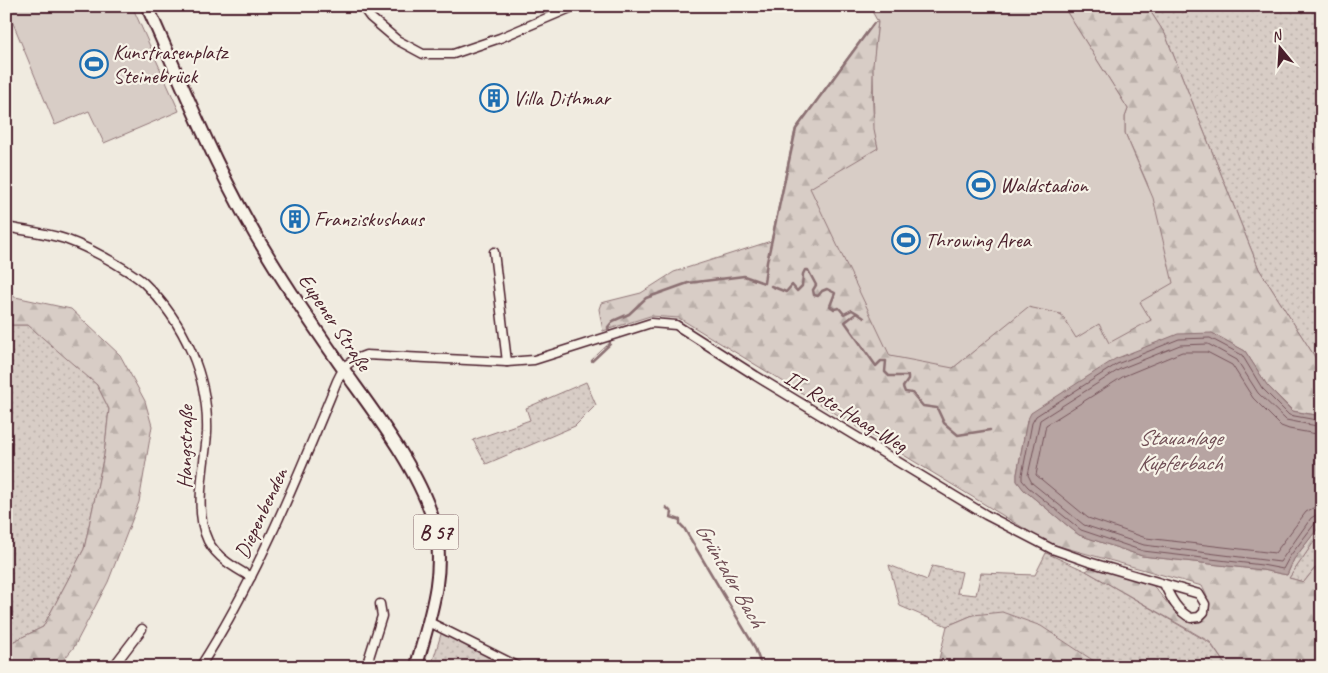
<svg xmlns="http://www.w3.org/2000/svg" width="1328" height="673" font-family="Caveat,sans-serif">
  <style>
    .grass { fill: url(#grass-dots); stroke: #917678 }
    .forest { fill: url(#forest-firs); stroke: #917678 }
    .pitch { fill: #d8cdc6; stroke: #917678 }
    .water { fill: #b7a4a2; stroke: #8b6f72 }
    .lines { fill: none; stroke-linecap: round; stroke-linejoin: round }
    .shore { stroke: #76545b; stroke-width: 1 }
    .stream { stroke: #8b6f72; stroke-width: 2.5 }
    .minor-casing { stroke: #4a1f2b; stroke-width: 11 }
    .primary-casing { stroke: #4a1f2b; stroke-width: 15 }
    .minor { stroke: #f7f3e8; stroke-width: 8 }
    .primary { stroke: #f7f3e8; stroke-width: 11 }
    .labels { text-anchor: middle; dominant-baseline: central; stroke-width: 4.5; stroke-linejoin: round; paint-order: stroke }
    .shield { fill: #f7f3e8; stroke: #7e5f64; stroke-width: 1 }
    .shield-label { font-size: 20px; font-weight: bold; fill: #4a1f2b }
    .poi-label { font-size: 21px; fill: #4a1f2b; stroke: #f7f3e8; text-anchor: start }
    .street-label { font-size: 21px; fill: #4a1f2b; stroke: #f7f3e8 }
    .water-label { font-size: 22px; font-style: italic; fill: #704e55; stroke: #f7f3e8 }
  </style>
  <defs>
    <pattern id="grass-dots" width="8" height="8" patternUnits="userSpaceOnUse" patternTransform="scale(1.25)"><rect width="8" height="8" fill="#d8cdc6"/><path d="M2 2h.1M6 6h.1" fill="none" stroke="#bbb0aa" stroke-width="1.8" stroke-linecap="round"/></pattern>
    <pattern id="forest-firs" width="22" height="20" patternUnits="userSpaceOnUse" patternTransform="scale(1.25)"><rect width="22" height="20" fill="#d8cdc6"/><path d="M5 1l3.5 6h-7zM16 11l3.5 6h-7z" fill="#bbb0aa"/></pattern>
  </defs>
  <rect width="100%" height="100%" fill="#f0ebe0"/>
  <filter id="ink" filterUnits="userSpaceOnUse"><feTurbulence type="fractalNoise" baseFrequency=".02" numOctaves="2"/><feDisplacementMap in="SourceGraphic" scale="10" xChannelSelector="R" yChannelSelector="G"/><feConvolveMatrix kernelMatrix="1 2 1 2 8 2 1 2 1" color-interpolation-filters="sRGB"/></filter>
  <g filter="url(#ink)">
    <g class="grass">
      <path d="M1147 6H1322V368L1259 269 1165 34Z"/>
      <path d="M10 325H28L65 355 97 385 109 409 104 455 84 549 43 627 6 645V326Z"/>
      <path d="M586 382 596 405 575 426 486 464 473 440 530 420 526 408Z"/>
      <path d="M1322 530V573L1315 568 1304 582 1289 578Z"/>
      <path d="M1046 553 1086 571 1210 643 1227 667H1095L1097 664 973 615 947 626 900 606 889 565 927 580 932 566 962 572 957 593 976 595 981 573 1035 575Z"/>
      <path d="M442 631 508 667H431Z"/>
    </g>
    <g class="forest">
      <path d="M1063 6H1147L1165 34 1259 269 1322 368V416L1293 411 1267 385 1245 351 1212 333 1027 421 1017 474V481L1024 490 1079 535 1142 556 1262 570 1287 575 1294 559 1322 523V530L1289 578 1304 582 1315 568 1322 573V667H1227L1210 642 1086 571 1092 567 1152 584 1169 605 1179 615 1191 622 1202 620C1212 606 1209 600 1202 586L1048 543 679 318 650 316 603 331 599 309 601 303 641 293 674 272 771 241 795 129 873 23 878 22C873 63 869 107 878 148L953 368 1028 306 1099 324 1151 320 1139 302 1156 215 1147 183 1125 133V117L1128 109Z"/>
      <path d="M6 295 71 309 120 355 145 401 152 426 139 502 108 582 74 647 58 667H6V645L43 627 84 549 104 455 109 409 97 385 28 325H10L6 326Z"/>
      <path d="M1002 612 1041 626 1097 663 1095 667H937L947 626 973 615Z"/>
    </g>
    <g class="pitch">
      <path d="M6 6H132L179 111 104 143 89 111 55 125Z"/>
      <path d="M869 6H1063L1128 109 1125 117V133L1153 198 1173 283 1140 302 1151 320 1109 343 1099 324 1076 338 1061 314 1028 307 953 368 890 356 810 188 878 148 874 129 873 65 878 22Z"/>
    </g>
    <path class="water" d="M1212 333 1245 351 1267 385 1292 411 1322 416V523L1294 559 1287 575 1262 570 1142 556 1079 535 1024 490 1017 481V474L1027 421 1031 413 1115 359 1178 334Z"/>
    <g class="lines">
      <g class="shore">
        <path d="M1322 421 1289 415 1262 388 1242 355 1210 338 1179 339 1117 364 1036 416 1032 423 1022 475V480L1028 487 1081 530 1143 551 1262 565 1283 569 1290 556 1316 522 1322 520"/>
        <path d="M1322 427 1286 420 1258 393 1237 360 1208 344 1180 345 1120 369 1040 420 1028 475 1032 483 1084 525 1144 545 1280 562 1311 518 1316 515 1322 514"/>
        <path d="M1322 435 1289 429 1281 426 1253 398 1232 365 1207 352H1182L1124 376 1046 425 1036 475 1088 518 1146 538 1275 553 1306 512 1313 508 1322 506"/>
      </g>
      <g class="stream">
        <path d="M771 286 786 292 792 285 797 291 802 286 803 274 805 270H808L816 285 813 290 814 295 818 296 822 291 827 289 835 293 830 306 834 309 839 308 844 314 852 310 857 313 845 322 876 366 881 361H886L885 372 889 376H908V380L903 387 905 392 912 393 923 406 937 408 944 423 958 435 990 430"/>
        <path d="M857 313 864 318"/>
        <path d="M592 361 610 344 608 327 613 321 629 314 646 298 688 283 744 276 764 283 767 262 796 129 874 23"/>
        <path d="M666 507 672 513 671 517 680 520V524L684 528 754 646 762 667"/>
      </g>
      <defs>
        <g id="minor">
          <path d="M362 6 370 17 397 40 423 54H453L500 38 575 6"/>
          <path d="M6 227C26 231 47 233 65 239 87 247 107 258 126 270 132 274 139 278 144 283 184 322 209 377 207 433 205 465 193 511 208 541 217 558 235 568 251 577"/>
          <path d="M494 252 507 362"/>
          <path d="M429 622 519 667"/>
          <path d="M119 661 127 667"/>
          <path d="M113 667 142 629"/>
          <path d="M200 667C257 578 297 478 337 381 345 364 349 361 366 355L507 362 534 360 651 323 676 325 756 376 986 515 1052 549 1089 562 1199 594 1205 604 1204 612 1199 617 1191 618C1176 610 1171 598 1164 584"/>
          <path d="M366 667 382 616 380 604"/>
        </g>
        <path id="primary" d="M147 6C185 90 218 176 267 254 293 297 322 339 351 380 380 420 421 475 434 523 447 571 429 620 416 667"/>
      </defs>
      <use href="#minor" class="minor-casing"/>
      <use href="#primary" class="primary-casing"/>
      <use href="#minor" class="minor"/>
      <use href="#primary" class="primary"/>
    </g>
  </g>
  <defs>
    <symbol id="stadium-ring" viewBox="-11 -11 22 22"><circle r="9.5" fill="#f7f3e8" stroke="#1f6fb2" stroke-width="1.5"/><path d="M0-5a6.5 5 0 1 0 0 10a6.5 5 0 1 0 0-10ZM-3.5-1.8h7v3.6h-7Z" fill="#1f6fb2"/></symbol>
    <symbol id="building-ring" viewBox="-11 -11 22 22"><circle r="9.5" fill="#f7f3e8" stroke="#1f6fb2" stroke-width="1.5"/><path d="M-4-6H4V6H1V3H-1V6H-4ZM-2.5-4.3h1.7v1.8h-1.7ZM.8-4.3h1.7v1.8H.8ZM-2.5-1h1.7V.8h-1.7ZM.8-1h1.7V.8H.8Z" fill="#1f6fb2"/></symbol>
  </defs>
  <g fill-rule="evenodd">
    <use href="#stadium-ring" x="78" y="48" width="32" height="32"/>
    <use href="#building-ring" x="478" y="82" width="32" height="32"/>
    <use href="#stadium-ring" x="965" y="169" width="32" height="32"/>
    <use href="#building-ring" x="279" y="203" width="32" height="32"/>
    <use href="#stadium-ring" x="890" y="224" width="32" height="32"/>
  </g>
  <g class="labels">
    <rect class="shield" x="413.5" y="514.5" width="45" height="35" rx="4"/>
    <g class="shield-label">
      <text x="436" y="532">B 57</text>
    </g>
    <g class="poi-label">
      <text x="113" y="52">Kunstrasenplatz<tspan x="113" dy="24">Steinebrück</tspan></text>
      <text x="513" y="98">Villa Dithmar</text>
      <text x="1000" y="185">Waldstadion</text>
      <text x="314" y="219">Franziskushaus</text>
      <text x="925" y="240">Throwing Area</text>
    </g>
    <g class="street-label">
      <text transform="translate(335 322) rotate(56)">Eupener Straße</text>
      <text transform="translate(846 411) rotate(31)">II. Rote-Haag-Weg</text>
      <text transform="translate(185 447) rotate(-89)">Hangstraße</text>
      <text transform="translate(261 513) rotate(-65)">Diepenbenden</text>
    </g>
    <g class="water-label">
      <text x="1180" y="438">Stauanlage<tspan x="1180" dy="25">Kupferbach</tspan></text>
      <text transform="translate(730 575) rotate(60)">Grüntaler Bach</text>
    </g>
  </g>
  <rect width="1328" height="673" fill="none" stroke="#f7f3e8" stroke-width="25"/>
  <rect x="12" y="12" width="1303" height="648" fill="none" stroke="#4a1f2b" stroke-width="2" filter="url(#ink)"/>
  <g transform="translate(1280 48) rotate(342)" stroke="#f7f3e8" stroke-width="4" paint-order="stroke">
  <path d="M0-4L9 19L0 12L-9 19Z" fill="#4a1f2b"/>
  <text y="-8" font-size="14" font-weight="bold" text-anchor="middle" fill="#4a1f2b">N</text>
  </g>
</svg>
